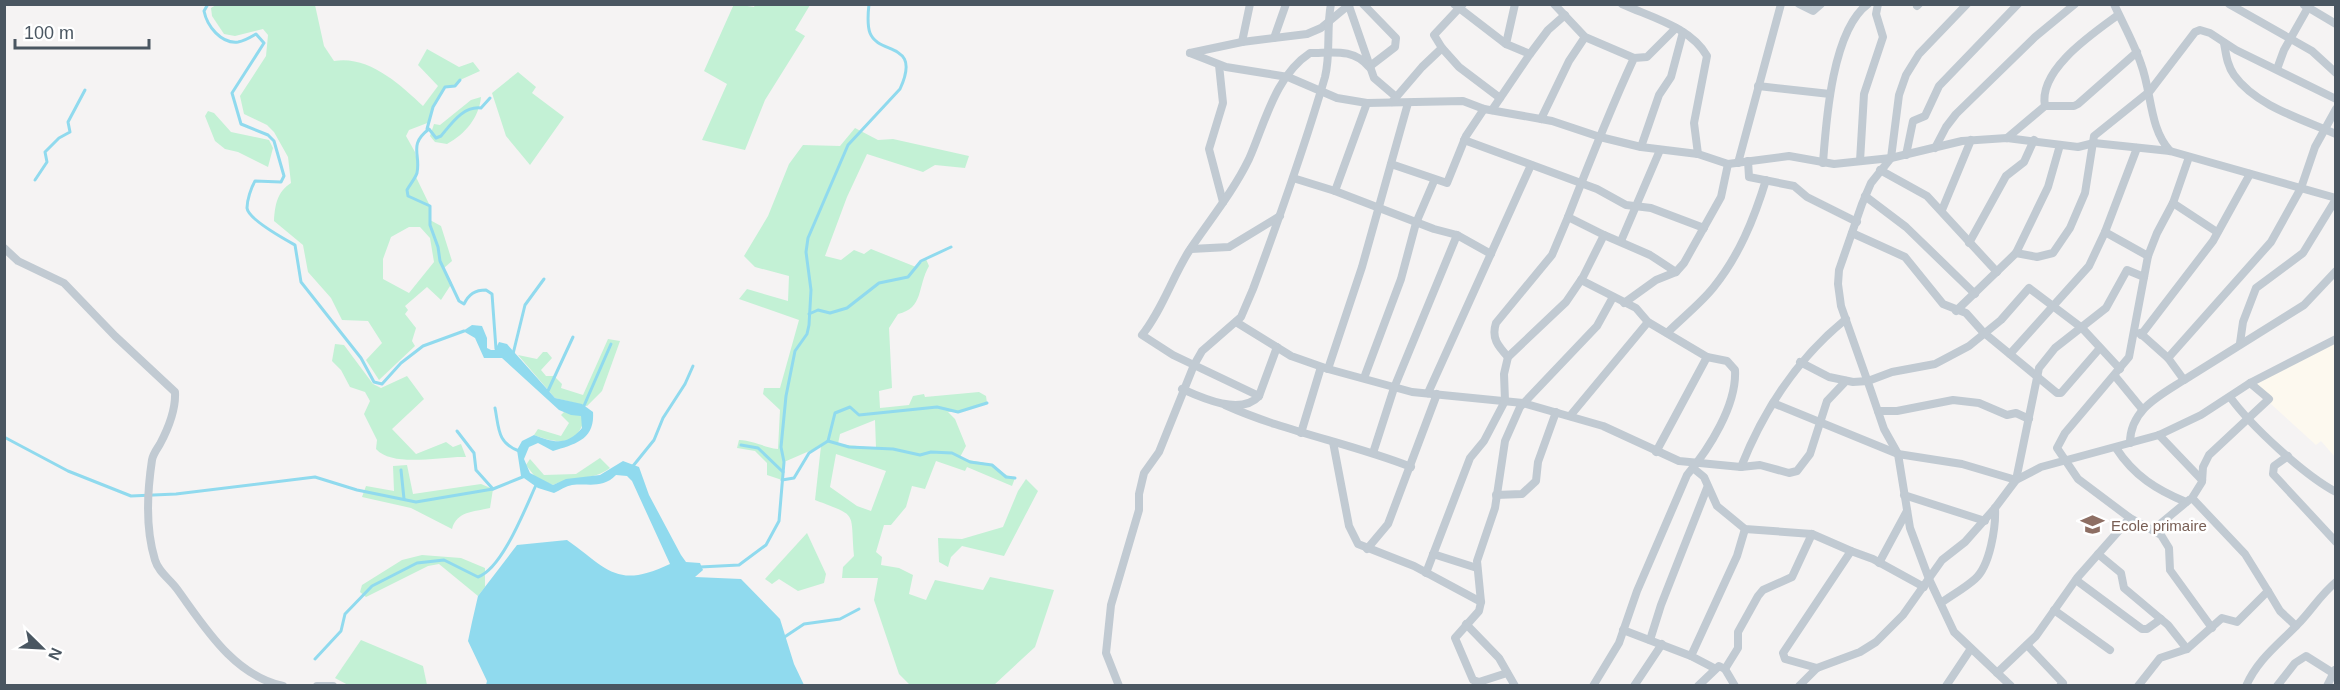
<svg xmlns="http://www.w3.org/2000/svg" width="2340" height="690" font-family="Arial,sans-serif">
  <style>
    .commercial { fill: #fdf9ef }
    .green { fill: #c3f1d5; fill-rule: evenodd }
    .water { fill: #90daee }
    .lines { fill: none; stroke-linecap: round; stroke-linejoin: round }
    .stream { stroke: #90daee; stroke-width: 3 }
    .street { stroke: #c1cad2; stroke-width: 8 }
    .labels { text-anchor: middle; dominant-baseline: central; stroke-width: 5; stroke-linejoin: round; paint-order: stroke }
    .education-label { font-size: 15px; fill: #785e54; stroke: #fff; text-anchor: start }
  </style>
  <rect width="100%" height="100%" fill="#f5f3f3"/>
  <path class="commercial" d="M2335 338V457L2321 441 2316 445 2248 383Z"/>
  <g class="green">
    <path d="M734 4 754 7 755 5H810L795 30 805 36 765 100 745 150 702 140 727 84 704 71Z"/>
    <path d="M216 5H315L324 46 334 61C368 55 400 84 423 106L438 86 418 65 427 49 459 67 473 62 480 71 460 80 455 86 445 87 433 107 430 122 409 130 406 136 415 152 418 167 416 177 430 206V220L441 226 452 261 444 268 452 283 441 300 427 287 405 306 408 310 405 314 416 328 412 341 415 346 379 380 366 360 382 343 368 321 342 320 331 298 308 272 303 245 274 221C275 205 277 192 291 183L288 157 274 132 267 125 244 114 240 96 266 56 268 35 263 29 235 36 224 34 212 16 211 8ZM409 227H420L430 238 434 262 409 293 383 279V259L391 237Z"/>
    <path d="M518 72 536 87 532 93 564 117 530 165 506 136 492 93Z"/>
    <path d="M481 97C479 118 465 134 447 144L435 142 430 136 434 124 440 125 471 100Z"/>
    <path d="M208 111 214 113 231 132 269 140 273 148 268 167 238 152 225 149 215 141 205 116Z"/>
    <path d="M855 128 878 140 893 139 969 156 965 168 935 165 923 172 867 154 847 197 825 256 841 260 854 250 864 254 871 249 916 267 926 259 929 266C917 287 924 308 898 314L889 328 892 388 879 391 880 408 909 405 913 396 924 394 925 397 979 392 986 396 987 403 958 412H948L955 419 966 446 960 457C970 462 984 461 994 466 1002 471 1005 476 1015 478L1012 486 967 467 965 471 936 461 925 489 912 486 906 507 891 525H884L876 552 882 557 881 565 899 568 913 575 909 594 926 600 935 580 983 590 990 577 1054 590 1035 647 994 685H910L899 674 874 600 878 578H842L843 567 854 556C850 510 859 517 815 500L821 446 784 462 782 480 767 475V463L755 451 737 448 739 440C755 441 763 447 778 449L780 410 763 394 764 388H780L799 320 739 299 747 289 788 301 789 276 755 267 744 256 768 216 789 164 803 145 840 146ZM875 420 876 448 838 444 840 434ZM836 454 886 471 871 511 857 506 830 487Z"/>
    <path d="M608 339 620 341 602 391 587 406 555 398 518 355 537 359 543 352H547L552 358 541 370 546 376H554L562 384 561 388 583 395Z"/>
    <path d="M335 344 344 345 373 384 381 388 407 376 424 399 392 429 416 454 446 442 453 447 461 444 466 457C441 456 393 468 376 449L377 440 364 414 370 401 365 392 350 387 341 370 332 361Z"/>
    <path d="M564 412 581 415 583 423C575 448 552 442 534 435L538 429 561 436 569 423 561 415Z"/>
    <path d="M600 458 610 468C593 481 572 476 553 485L536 478 526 465 530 459 544 475 576 474Z"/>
    <path d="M407 465 413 494 481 484 493 489 490 508C473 512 457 511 452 529L411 508 362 497 366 486 394 491 393 466Z"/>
    <path d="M1026 479 1038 491 1004 556 962 546 951 557 948 567 939 562 938 538 962 539 1003 527 1018 491Z"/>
    <path d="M807 533 826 574 824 583 798 591 779 579 772 584 765 579Z"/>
    <path d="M422 555 461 558 485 568V587L478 596 439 564 428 566 366 597 360 592 362 585 402 560Z"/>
    <path d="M361 640 423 666 427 685H348L335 678Z"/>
  </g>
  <path class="water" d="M472 325 482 326 487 338V348L491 350H495L499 342 507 344 555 398 582 404 593 412C595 440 575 444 553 451L538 443 529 447 524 459 530 473 553 485 566 479 600 475 623 461 639 467 649 495 681 555 686 562 700 563 703 570 695 577 741 579 780 619 794 664 804 685H486L487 681 468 641 472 622 478 596 517 545 567 540C609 570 617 589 670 564L632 481 627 476 616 475C602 489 590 483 572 485 566 486 560 490 554 493L538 488 521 476 517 450 522 441 534 435C553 442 566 447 582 428L581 416 571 415 559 410 502 358H484L475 338 463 331Z"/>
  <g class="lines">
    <g class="stream">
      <path d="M208 4 204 11C207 26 221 44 238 42 244 41 251 37 256 34L264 43 232 93 241 124 268 135 274 141 284 176 281 182 255 181C251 188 247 200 247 208 248 219 286 240 295 245L301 282 361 358 374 382 382 384 401 363 423 346 464 331"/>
      <path d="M490 98 481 108C463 106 452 123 441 136L436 138 429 129C408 145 421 154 417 173 415 179 410 184 407 190L408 196 430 206V225L438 247 440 261 459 301 464 304C469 294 475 290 486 290L492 294 496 349"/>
      <path d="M427 129 433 107 445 87 455 86 460 80"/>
      <path d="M35 180 47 162 45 152 59 138 70 132 68 122 85 90"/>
      <path d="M809 314 818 310 830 313 847 308 879 283 908 277 921 261 951 247"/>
      <path d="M513 354 525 305 544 279"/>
      <path d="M547 393 573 337"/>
      <path d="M495 408C499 428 497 443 519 451"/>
      <path d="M583 408 611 344"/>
      <path d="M457 431 474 453 476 470 493 489"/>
      <path d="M4 437 68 471 131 496 176 494 315 477 357 490 416 502 493 489 525 476"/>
      <path d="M828 441 835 413 850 407 859 415 937 407 958 412 987 403"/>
      <path d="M741 445 758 448 783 472"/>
      <path d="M633 466 654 440 663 418 685 384 693 366"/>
      <path d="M401 470 404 499"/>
      <path d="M782 480 794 478 809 453 828 441 849 447 893 449 920 455 931 452 952 453 970 462 992 465 1006 477 1015 478"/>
      <path d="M700 567 739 565 766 545 779 521 784 462 781 447 786 396 795 351 807 334 809 325 811 290 806 252 808 238 848 145 900 89C922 41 879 56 870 33 867 25 868 13 869 4"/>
      <path d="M783 638 804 624 840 619 859 609"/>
      <path d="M315 659 341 631 345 614 372 586 417 563 444 560 478 577C502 569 525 509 536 485"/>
    </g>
    <g class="street">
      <path d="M1454 4 1506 44"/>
      <path d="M1554 4 1585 37 1634 58"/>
      <path d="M1622 4C1650 17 1691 27 1707 56L1694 123 1698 154"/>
      <path d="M1799 4 1813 11 1821 4"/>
      <path d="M1967 4 1919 54 1906 75 1899 95 1891 158 1871 183 1862 204 1839 270 1838 284 1841 306 1871 391 1884 429 1898 454 1910 528 1929 579 1954 632 2011 686"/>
      <path d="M2114 4C2123 24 2134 43 2141 64 2152 93 2149 128 2170 151"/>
      <path d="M2229 4 2312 51 2336 73"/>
      <path d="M2304 5 2336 24"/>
      <path d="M1349 6 1374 78 1395 96"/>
      <path d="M1917 6 1919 4"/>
      <path d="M1274 38 1286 4"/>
      <path d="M1242 42 1250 4"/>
      <path d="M2224 43C2226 54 2227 65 2234 75 2256 106 2302 119 2336 134"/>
      <path d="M1442 48 1459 67 1500 98"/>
      <path d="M1190 53 1226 67 1288 77 1337 98 1367 103 1463 101 1484 109 1552 121 1600 137 1641 147 1698 154 1728 164 1789 156 1834 164 1891 158 1962 141 2007 138 2078 147 2094 143 2170 151 2336 198"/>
      <path d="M1190 53 1242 42 1307 34 1321 28 1350 4"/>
      <path d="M1530 54 1548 30 1565 15"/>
      <path d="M1219 65 1223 103 1209 149 1223 202"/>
      <path d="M2277 69 2284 50 2310 4"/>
      <path d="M1758 86 1830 94"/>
      <path d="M1392 102 1422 67 1442 48 1434 35 1463 4"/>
      <path d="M2045 106C2038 70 2092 34 2118 15"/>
      <path d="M1492 110 1530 54 1506 44 1515 4"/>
      <path d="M1541 119 1569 61 1585 37"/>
      <path d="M2007 138 2045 106H2074L2078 104 2137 52"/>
      <path d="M1464 140 1597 189 1626 205 1651 208 1704 228"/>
      <path d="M1641 147 1659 95 1671 77 1683 32"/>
      <path d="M1935 148 1946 127 1956 114 2035 37 2075 4"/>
      <path d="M2137 148 2105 232 2148 256"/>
      <path d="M1906 155 1913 121 1925 116 1939 86 2018 4"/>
      <path d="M2189 157 2173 203 2157 233 2148 256 2129 357 2065 433 2057 448 2078 479 2130 518 2161 535 2169 548 2170 570 2212 628"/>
      <path d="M1748 161 1749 177 1794 186 1807 197 1857 222"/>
      <path d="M1860 161 1864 94 1883 37 1876 14 1878 4"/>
      <path d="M1738 163 1781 4"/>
      <path d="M1823 163C1826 122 1832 30 1868 4"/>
      <path d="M1391 164 1447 183 1466 136 1484 109"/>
      <path d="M1880 170 1927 196 1997 272"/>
      <path d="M1293 178 1335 191 1434 229 1457 235 1491 254"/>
      <path d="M1335 191 1367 103"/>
      <path d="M1865 196 1906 227 1975 294"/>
      <path d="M2173 203 2217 232"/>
      <path d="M1942 210 1971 140"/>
      <path d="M1852 233 1905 257 1943 304 1966 313 1983 332 2057 393H2061L2100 348"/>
      <path d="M1604 235 1650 255 1676 272"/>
      <path d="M1621 241 1660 150"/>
      <path d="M1969 243 2006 176 2024 162 2034 140"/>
      <path d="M4 248 18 261 64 283 115 336 175 392C176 410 169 427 160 444 157 449 153 454 152 460 147 493 145 528 155 560 159 573 169 578 177 589 204 626 233 675 283 686"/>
      <path d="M1191 249 1229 247 1280 216"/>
      <path d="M2016 253 2037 257 2053 253 2070 228 2085 193 2094 136 2150 91 2195 32 2200 30 2210 33 2236 50 2336 99"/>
      <path d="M1581 280 1636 308 1648 322 1707 357"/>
      <path d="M1624 303 1656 280 1676 272 1684 263 1721 197 1728 164"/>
      <path d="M1956 311 2016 253 2048 187 2060 145"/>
      <path d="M1236 322 1291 356 1328 369 1412 392 1523 403 1603 426 1679 461 1741 467C1764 409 1798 358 1846 319"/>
      <path d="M1667 333C1682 318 1700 304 1713 288 1739 256 1754 219 1766 180"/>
      <path d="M2140 333 2168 358"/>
      <path d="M2141 335 2213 241 2250 174"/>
      <path d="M2240 343 2243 322 2256 288 2303 253 2336 199"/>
      <path d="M1277 347 1259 396 1173 355 1142 335C1162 310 1172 278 1189 251 1209 221 1233 192 1249 159 1265 123 1275 76 1310 53 1333 53 1353 48 1369 67L1395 47 1396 38 1363 4"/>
      <path d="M2010 354 2089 266 2105 232"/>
      <path d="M1508 357C1498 346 1491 338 1496 323L1552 255 1568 217"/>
      <path d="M1800 362 1829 377 1853 382 1868 381 1892 372 1935 364 1969 346 2001 320 2029 288 2082 328 2120 369"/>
      <path d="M1328 369 1362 267 1408 103"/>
      <path d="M2115 376 2142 409"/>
      <path d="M1364 378 1401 279 1416 223 1434 181"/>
      <path d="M2184 380 2304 305 2336 271"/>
      <path d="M2250 383 2269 399 2209 455 2203 467 2202 482 2192 498 2245 554 2268 591"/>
      <path d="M1182 389C1202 398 1241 416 1259 396"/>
      <path d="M1428 393 1531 165"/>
      <path d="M2230 397C2251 426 2304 475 2336 492"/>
      <path d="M1773 403 1898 454 1962 464 2016 480 2041 467 2159 435 2201 415 2250 383 2336 339"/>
      <path d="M1225 405C1285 432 1350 443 1411 467"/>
      <path d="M1878 411H1897L1953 400 1979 403 2007 415 2016 413 2029 419"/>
      <path d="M1570 416 1648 322"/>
      <path d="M1301 433 1321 367"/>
      <path d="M2159 435 2202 480"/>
      <path d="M1333 442 1349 526 1358 544 1414 566 1481 602"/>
      <path d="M2130 443C2130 410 2159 396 2184 380L2168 358 2271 242 2301 188 2315 147 2336 109"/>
      <path d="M2116 448C2134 476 2157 490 2186 502"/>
      <path d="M1373 453 1394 388 1457 235"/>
      <path d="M2288 456 2274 466 2273 474 2336 542"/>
      <path d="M1741 467 1760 465 1789 473 1797 471 1810 454 1827 401 1846 381"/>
      <path d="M1693 468 1704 477 1717 506 1745 529 1812 534 1851 551 1783 653 1785 659 1817 668"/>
      <path d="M1496 495 1522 494 1536 481 1538 462 1556 412"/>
      <path d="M1904 495 1985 521"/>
      <path d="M2154 529 2189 500"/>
      <path d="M1367 549 1388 524 1437 394"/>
      <path d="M1851 551 1873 559 1924 587"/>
      <path d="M1433 554 1477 568"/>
      <path d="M2098 554 2121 573 2124 588 2168 625 2187 649"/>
      <path d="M1879 563 1907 511"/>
      <path d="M1426 573 1470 458 1484 441 1505 401 1504 374 1508 357 1566 302 1583 277 1604 235 1568 217C1589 163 1610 110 1634 58L1647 57 1676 28"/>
      <path d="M2076 580 2142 629H2147L2161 619"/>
      <path d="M1941 603C1952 595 1965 588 1975 579 1990 566 1996 527 1995 508"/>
      <path d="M2054 610 2110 650"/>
      <path d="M1466 624 1499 658 1515 686"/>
      <path d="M1623 630 1691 656"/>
      <path d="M1650 640 1661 605 1707 488"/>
      <path d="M2027 645 2063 683 2060 686"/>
      <path d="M1714 668 1691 656 1737 556 1745 529"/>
      <path d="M1725 669 1738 648V632L1758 596 1763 590 1792 577 1812 534"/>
      <path d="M1507 673 1479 682 1473 680 1455 638 1479 611 1481 602 1477 561 1495 508 1505 441 1520 407 1597 326 1613 297"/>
      <path d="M1997 673 2036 636 2077 578 2130 518"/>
      <path d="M317 686H333"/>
      <path d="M1119 686 1106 653 1111 605 1139 510V494L1144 473 1159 452 1194 365 1202 351 1241 317 1253 289C1279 219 1304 149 1325 77 1331 53 1326 29 1331 4"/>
      <path d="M1593 686 1619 643 1637 591 1687 475C1709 449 1737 405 1735 370L1727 361 1707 357 1656 452"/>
      <path d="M1634 686 1662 644"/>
      <path d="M1698 686 1719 666 1725 669 1735 686"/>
      <path d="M1799 686 1817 668 1860 652 1876 642 1903 615 1942 560 1965 542 1995 508 2016 480 2039 368 2055 348 2106 308 2127 270 2144 277"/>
      <path d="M1946 686 1970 650"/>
      <path d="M2138 686 2160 658 2187 649 2222 618 2237 622 2268 591 2280 611 2296 626"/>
      <path d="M2246 686C2258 659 2278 645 2298 624 2311 611 2321 594 2336 582"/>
      <path d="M2277 686 2295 663 2306 656 2333 673"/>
      <path d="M2327 686 2335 670"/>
    </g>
  </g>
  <defs>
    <symbol id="school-bare" viewBox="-9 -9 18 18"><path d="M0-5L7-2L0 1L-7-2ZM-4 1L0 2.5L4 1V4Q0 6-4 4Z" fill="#8d6e63" stroke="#fff" stroke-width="2.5" paint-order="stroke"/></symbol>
  </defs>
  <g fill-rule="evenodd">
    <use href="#school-bare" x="2076" y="508" width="33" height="33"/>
  </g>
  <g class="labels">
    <g class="education-label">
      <text x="2111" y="525">Ecole primaire</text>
    </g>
  </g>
  <rect width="2340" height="690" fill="none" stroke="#4a5661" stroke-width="12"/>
  <g transform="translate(42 648) rotate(114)" stroke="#ffffff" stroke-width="4.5" paint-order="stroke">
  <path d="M0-4.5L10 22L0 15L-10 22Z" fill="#4a5661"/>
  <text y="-9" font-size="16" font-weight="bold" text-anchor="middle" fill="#4a5661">N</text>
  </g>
  <path d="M15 39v9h134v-9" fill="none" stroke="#4a5661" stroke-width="3"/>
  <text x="24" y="39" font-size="18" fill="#4a5661" stroke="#ffffff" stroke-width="4.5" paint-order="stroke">100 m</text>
</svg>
